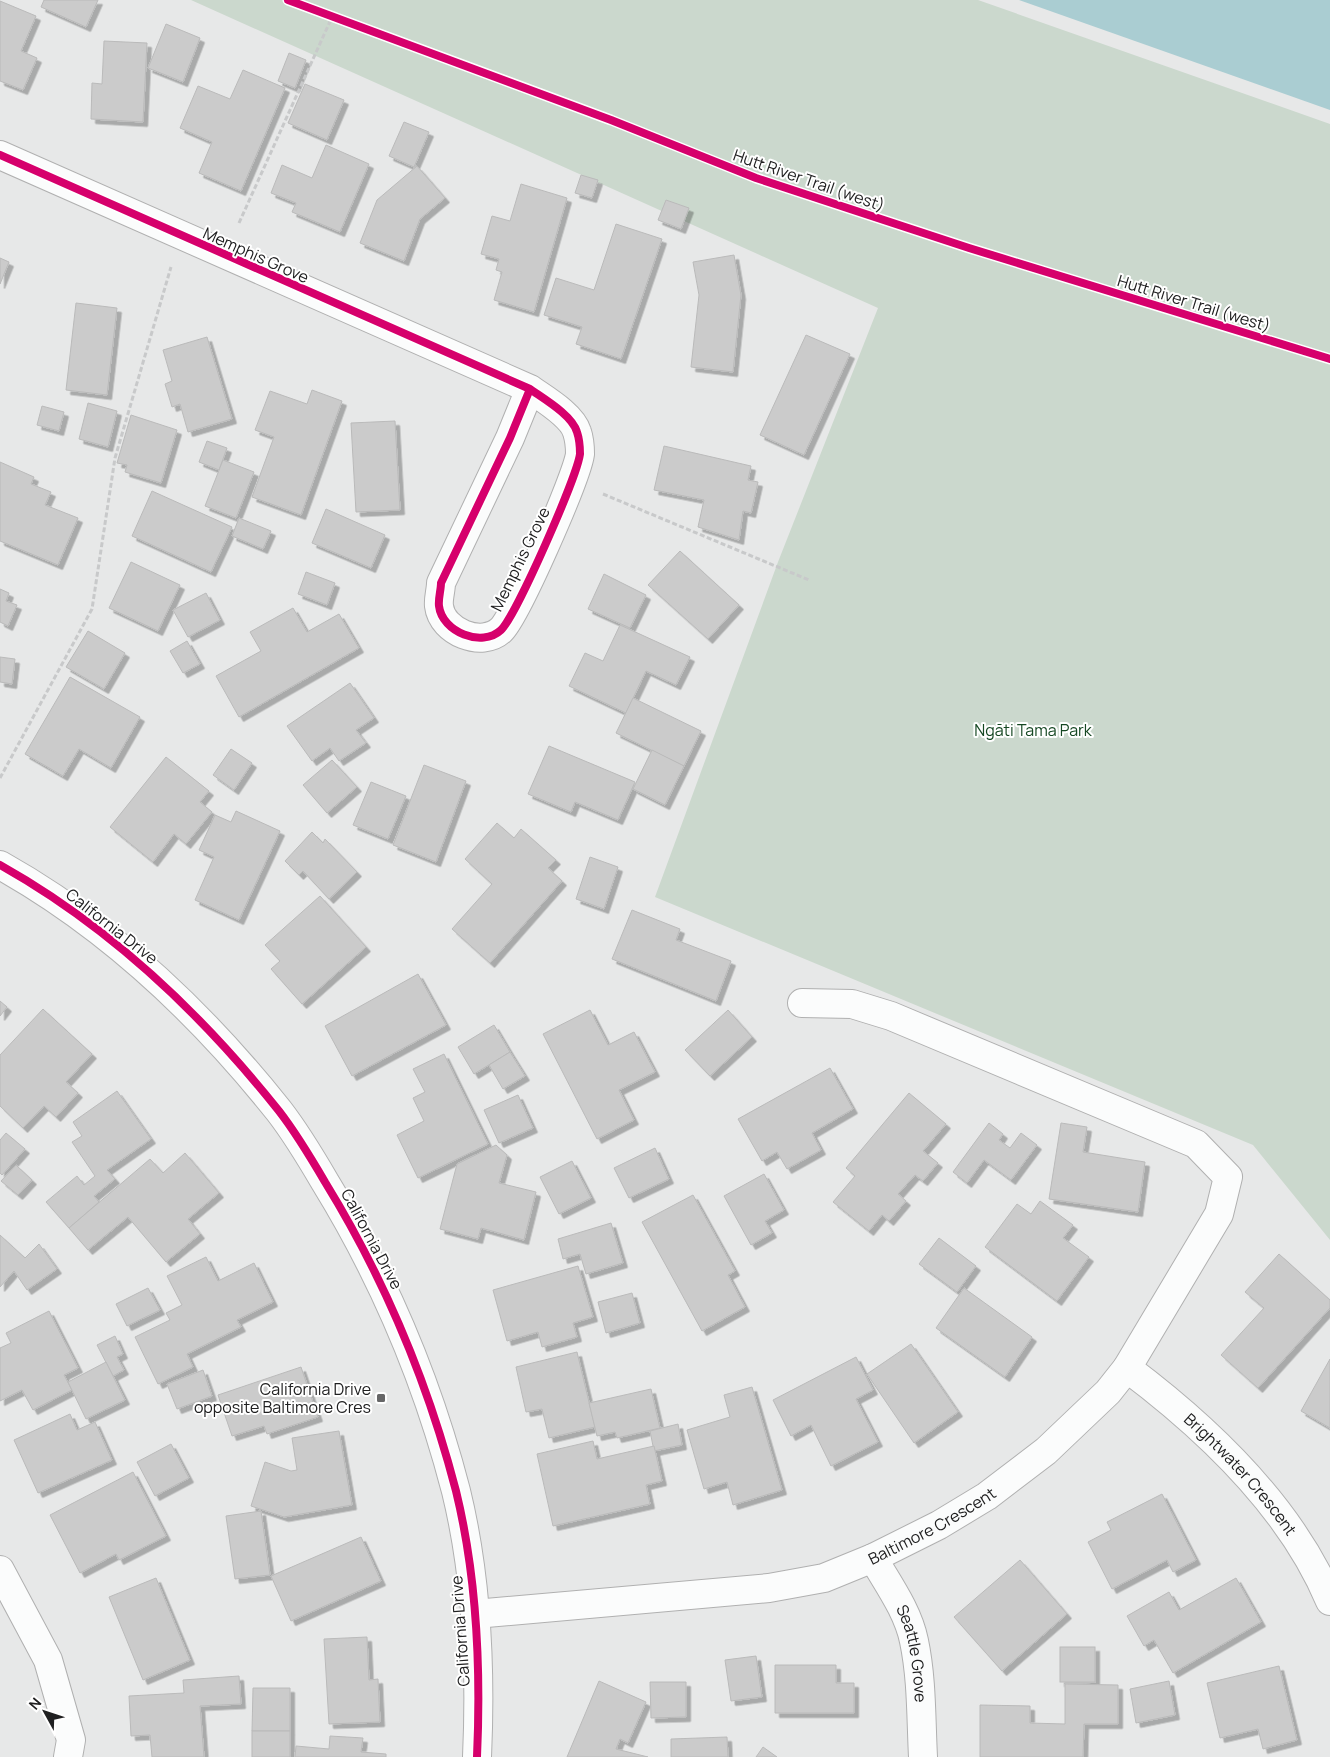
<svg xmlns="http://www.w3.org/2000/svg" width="1330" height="1757" font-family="Manrope,sans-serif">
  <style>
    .green { fill: #cbd8cd }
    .water { fill: #aacdd2 }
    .building { fill: #cbcbcb; stroke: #bababa; filter: url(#shadow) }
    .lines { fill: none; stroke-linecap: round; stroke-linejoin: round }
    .minor-casing { stroke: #b0b0b0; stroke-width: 30 }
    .path { stroke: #c8c9ca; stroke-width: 3; stroke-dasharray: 5 2.5; stroke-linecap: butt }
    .minor { stroke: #fbfcfc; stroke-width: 28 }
    .cycleway-casing { stroke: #fff; stroke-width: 11 }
    .cycleway { stroke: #d6006c; stroke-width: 8 }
    .poi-dot { fill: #666667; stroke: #fff; stroke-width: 2 }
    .labels { text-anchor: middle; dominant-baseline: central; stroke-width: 4; stroke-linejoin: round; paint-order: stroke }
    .street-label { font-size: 16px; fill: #202021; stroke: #fff }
    .park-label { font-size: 16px; fill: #154722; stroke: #fff }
    .poi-label { font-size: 16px; fill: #202021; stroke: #fff; text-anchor: end }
  </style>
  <defs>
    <filter id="shadow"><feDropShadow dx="4.5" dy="4.5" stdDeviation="0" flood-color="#0004"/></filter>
  </defs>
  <rect width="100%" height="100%" fill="#e7e8e8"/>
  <path class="green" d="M191 0H978L1330 124V1240L1253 1145 655 897 778 562 878 308Z"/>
  <path class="water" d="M1019 0H1330V110Z"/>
  <g class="building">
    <path d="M44 0H98L86 27 41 7Z"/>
    <path d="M0 1 36 16 21 51 37 58 23 90 0 81Z"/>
    <path d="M166 24 200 38 183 82 148 68Z"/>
    <path d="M104 41 147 43 143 122 91 119 92 83 102 84Z"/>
    <path d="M289 53 306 60 295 88 278 81Z"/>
    <path d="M243 70 285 88 241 191 199 173 212 142 180 128 198 86 230 99Z"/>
    <path d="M305 84 344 100 327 140 288 123Z"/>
    <path d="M404 122 429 132 414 167 389 156Z"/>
    <path d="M326 145 369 164 340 232 292 212 296 203 271 193 282 165 312 178Z"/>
    <path d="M417 166 445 198 420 219 404 261 360 243 377 200Z"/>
    <path d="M581 175 598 180 592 198 575 193Z"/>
    <path d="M521 184 567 198 534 312 494 300 502 272 496 270 499 259 481 254 492 216 510 221Z"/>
    <path d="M666 200 689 208 681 229 658 220Z"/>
    <path d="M616 224 662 239 621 359 576 344 582 327 544 315 556 278 594 290Z"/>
    <path d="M734 255 741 295 733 372 691 367 699 295 693 262Z"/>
    <path d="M0 258 9 262 0 284Z"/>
    <path d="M76 303 117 308 107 395 66 390Z"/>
    <path d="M806 335 850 354 804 455 760 435Z"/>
    <path d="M207 337 232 419 188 432 180 404 172 407 165 384 172 381 163 350Z"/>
    <path d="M312 390 342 401 301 515 252 497 274 437 255 430 270 391 307 404Z"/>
    <path d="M88 403 117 411 108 447 79 439Z"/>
    <path d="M42 406 64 412 59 431 37 425Z"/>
    <path d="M131 415 177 430 161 483 125 472 127 465 117 463Z"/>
    <path d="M395 421 400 510 356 512 351 423Z"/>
    <path d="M207 441 227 448 219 470 199 462Z"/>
    <path d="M664 446 751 466 748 480 758 482 751 513 743 511 739 540 698 527 704 500 654 490Z"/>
    <path d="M223 460 254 472 236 518 205 506Z"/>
    <path d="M0 462 34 477 31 484 51 492 45 505 78 518 58 565 0 541Z"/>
    <path d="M152 491 232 527 211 572 132 536Z"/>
    <path d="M326 509 385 535 371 568 312 543Z"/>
    <path d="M239 518 271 531 263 549 232 536Z"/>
    <path d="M680 551 739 605 708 639 648 585Z"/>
    <path d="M131 562 180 585 158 631 109 608Z"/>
    <path d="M306 572 335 583 327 605 298 594Z"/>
    <path d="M604 574 646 595 630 628 588 609Z"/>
    <path d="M0 589 9 593 6 601 17 605 8 626 0 622Z"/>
    <path d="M206 593 220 620 188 637 173 610Z"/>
    <path d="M293 608 307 632 339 614 359 648 239 717 216 676 261 651 250 632Z"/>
    <path d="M620 625 690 657 676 685 646 671 626 713 569 686 585 653 603 661Z"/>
    <path d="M88 631 125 653 104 689 66 667Z"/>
    <path d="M187 641 200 664 183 673 170 651Z"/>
    <path d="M0 657 15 659 12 684 0 682Z"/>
    <path d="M70 677 140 717 111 768 79 749 63 776 25 754Z"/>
    <path d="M350 683 374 718 356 730 366 743 339 761 330 748 312 761 287 726Z"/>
    <path d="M633 698 701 731 684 766 616 733Z"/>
    <path d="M549 746 635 782 618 820 575 802 571 812 528 794Z"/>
    <path d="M231 749 252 763 234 790 213 775Z"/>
    <path d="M652 750 684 766 665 805 633 789Z"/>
    <path d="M166 757 209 791 200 802 212 812 186 844 174 834 153 862 110 827Z"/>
    <path d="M332 760 357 787 327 813 303 785Z"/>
    <path d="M424 765 466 781 436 862 393 845Z"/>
    <path d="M371 782 406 796 388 839 353 825Z"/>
    <path d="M236 811 280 831 239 920 195 900 214 857 199 850 215 815 231 822Z"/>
    <path d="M497 823 514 838 521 829 556 860 548 868 562 881 490 963 452 929 492 884 465 859Z"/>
    <path d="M312 832 323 843 325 839 357 872 329 899 303 871 299 875 285 861Z"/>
    <path d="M590 857 618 867 604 909 576 899Z"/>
    <path d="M320 896 366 947 302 1004 271 969 280 961 265 945Z"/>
    <path d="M632 910 680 929 676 940 731 961 716 1001 612 959Z"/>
    <path d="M418 974 446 1025 352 1076 325 1026Z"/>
    <path d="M0 1001 7 1007 0 1016Z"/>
    <path d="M43 1009 92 1054 66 1082 78 1093 56 1117 44 1106 23 1128 0 1106V1055Z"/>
    <path d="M590 1010 608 1045 634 1032 655 1072 619 1090 634 1120 597 1139 543 1034Z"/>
    <path d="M728 1010 752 1037 710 1076 685 1050Z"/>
    <path d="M494 1025 510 1052 474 1074 458 1047Z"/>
    <path d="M510 1052 525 1076 503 1089 489 1065Z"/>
    <path d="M444 1054 488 1144 418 1178 397 1135 424 1121 413 1098 425 1092 413 1069Z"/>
    <path d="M830 1068 853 1109 812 1133 821 1150 787 1169 777 1152 762 1161 738 1119Z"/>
    <path d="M117 1091 151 1139 107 1170 115 1179 94 1196 99 1202 69 1228 46 1202 77 1176 84 1185 95 1176 72 1142 82 1136 73 1122Z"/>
    <path d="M909 1093 946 1124 923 1151 938 1163 923 1181 915 1175 898 1194 906 1201 889 1221 882 1215 869 1231 833 1202 855 1176 846 1168Z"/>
    <path d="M518 1095 533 1128 499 1143 484 1110Z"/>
    <path d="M989 1123 1003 1134 999 1140 1010 1148 1021 1133 1037 1145 1011 1180 984 1160 967 1183 953 1172Z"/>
    <path d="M1061 1123 1087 1127 1083 1152 1145 1162 1138 1212 1049 1199Z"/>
    <path d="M6 1133 25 1149 2 1175 0 1173V1140Z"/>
    <path d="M496 1145 507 1155 499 1183 536 1192 524 1240 481 1228 478 1239 440 1229 457 1164Z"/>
    <path d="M655 1148 669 1179 629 1198 614 1168Z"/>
    <path d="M185 1153 219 1193 188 1219 200 1234 166 1262 128 1217 88 1250 69 1228 150 1159 163 1173Z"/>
    <path d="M572 1161 591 1198 559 1214 540 1177Z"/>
    <path d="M16 1165 32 1180 18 1195 1 1181Z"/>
    <path d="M764 1174 784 1210 765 1221 772 1233 751 1245 724 1196Z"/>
    <path d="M693 1195 735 1271 728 1275 745 1307 702 1331 642 1222Z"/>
    <path d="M1040 1201 1073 1225 1063 1238 1089 1257 1057 1301 985 1247 1017 1204 1031 1214Z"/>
    <path d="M611 1223 623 1263 586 1274 580 1254 563 1259 558 1239Z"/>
    <path d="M0 1235 25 1258 39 1244 57 1269 27 1290 14 1271 0 1287Z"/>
    <path d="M939 1238 976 1266 957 1292 919 1264Z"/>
    <path d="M1279 1254 1330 1300V1308L1258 1388 1221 1355 1264 1308 1245 1292Z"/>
    <path d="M206 1257 218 1281 254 1263 273 1302 237 1320 241 1327 187 1354 193 1367 158 1384 135 1337 170 1320 166 1313 182 1305 167 1276Z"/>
    <path d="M578 1266 593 1317 573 1323 577 1337 542 1347 538 1332 507 1341 493 1290Z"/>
    <path d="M148 1288 160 1310 127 1326 116 1304Z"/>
    <path d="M964 1288 1032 1337 1005 1377 936 1328Z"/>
    <path d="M632 1293 640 1323 606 1333 598 1302Z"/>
    <path d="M49 1311 78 1368 64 1375 72 1390 33 1410 22 1390 0 1401V1348L11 1343 6 1333Z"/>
    <path d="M115 1336 123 1354 117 1357 124 1370 113 1376 97 1345Z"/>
    <path d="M911 1344 958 1412 914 1443 867 1374Z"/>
    <path d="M577 1352 595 1427 549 1438 542 1409 526 1412 516 1367Z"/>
    <path d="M856 1357 873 1390 856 1399 878 1442 831 1466 811 1425 791 1436 773 1400Z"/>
    <path d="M1330 1359V1428L1301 1411Z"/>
    <path d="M106 1362 125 1400 86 1419 68 1382Z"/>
    <path d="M301 1367 318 1417 267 1434 264 1426 232 1436 218 1395Z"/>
    <path d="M203 1370 212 1396 177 1409 167 1384Z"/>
    <path d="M752 1387 782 1490 733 1505 727 1482 704 1489 687 1430 730 1417 724 1395Z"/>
    <path d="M651 1389 660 1428 617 1438 615 1432 597 1436 589 1403Z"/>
    <path d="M70 1414 77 1430 95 1422 112 1460 38 1493 14 1440Z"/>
    <path d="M678 1424 682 1445 654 1451 650 1431Z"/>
    <path d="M339 1431 352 1505 284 1517 251 1506 265 1462 291 1471 297 1470 292 1438Z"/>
    <path d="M593 1441 597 1459 654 1446 662 1481 646 1485 650 1504 553 1526 537 1454Z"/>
    <path d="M171 1444 189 1478 155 1496 137 1462Z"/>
    <path d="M133 1472 166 1536 119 1560 116 1554 80 1573 50 1515Z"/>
    <path d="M1162 1494 1196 1560 1173 1572 1167 1560 1112 1589 1088 1542 1111 1530 1107 1522Z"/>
    <path d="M261 1511 270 1575 235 1579 226 1516Z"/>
    <path d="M361 1537 381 1581 291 1621 271 1576Z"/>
    <path d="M1020 1560 1067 1614 1002 1671 954 1617Z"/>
    <path d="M156 1578 190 1660 143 1680 109 1597Z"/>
    <path d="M1236 1578 1261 1622 1173 1673 1154 1640 1144 1646 1127 1616 1169 1592 1179 1610Z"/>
    <path d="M367 1637 369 1680 378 1679 380 1722 329 1724 324 1639Z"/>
    <rect x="1060" y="1647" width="35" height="35"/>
    <path d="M756 1656 762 1697 731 1701 725 1660Z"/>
    <path d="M775 1665H836V1683H854V1713H775Z"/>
    <path d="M1279 1666 1297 1740 1263 1749 1258 1729 1220 1738 1207 1683Z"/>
    <path d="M239 1676 241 1704 200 1706 204 1757H152L150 1735 131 1736 129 1696 184 1693 183 1680Z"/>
    <path d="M599 1681 646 1702 628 1743 620 1739 616 1749 648 1757H567Z"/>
    <path d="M1169 1681 1175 1715 1136 1723 1130 1689Z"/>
    <path d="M650 1682H686V1717L651 1718Z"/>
    <path d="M1065 1684 1118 1685V1724H1084L1083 1757H980V1705L1030 1706V1723L1065 1724Z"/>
    <path d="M253 1688H290V1731H252Z"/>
    <rect x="252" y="1731" width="38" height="26"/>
    <path d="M330 1736 363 1738 361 1752 386 1754V1757H295L296 1746 329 1749Z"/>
    <path d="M727 1737 728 1757H671V1739Z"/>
    <path d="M763 1747 777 1757H756Z"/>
  </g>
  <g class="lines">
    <defs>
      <g id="minor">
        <path d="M0 155 530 389C544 399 572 415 577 432 579 438 580 448 580 454 577 477 516 616 501 630 482 648 442 632 439 606 438 599 441 590 441 583L510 438 530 389"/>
        <path d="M0 865C109 926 201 1013 279 1111 296 1133 311 1158 325 1182 384 1278 428 1383 456 1491 477 1577 481 1669 477 1757"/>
        <path id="s1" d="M1127 1368C1207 1428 1291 1508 1330 1601"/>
        <path id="s2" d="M873 1558C888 1584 908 1611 914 1641 922 1679 921 1719 923 1757"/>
        <path d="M0 1570 48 1660 71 1740 68 1757"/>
        <path id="s3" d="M475 1614 769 1588 824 1578 873 1558 939 1525 987 1496 1046 1451 1108 1392 1127 1368 1219 1214 1228 1177 1196 1144 891 1016 852 1004 802 1003"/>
      </g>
    </defs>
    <use href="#minor" class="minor-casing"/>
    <g class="path">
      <path d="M239 223 332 17"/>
      <path d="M603 494 809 580"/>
      <path d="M0 778 92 609 115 458 171 267"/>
    </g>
    <use href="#minor" class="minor"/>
    <defs>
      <g id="cycleway">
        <path d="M288 0 611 120 756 178 969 248 1330 359"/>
        <path d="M0 155 530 389C544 399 572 415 577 432 579 438 580 448 580 454 577 477 516 616 501 630 482 648 442 632 439 606 438 599 441 590 441 583L510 438 530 389"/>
        <path d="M0 865C109 926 201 1013 279 1111 296 1133 311 1158 325 1182 384 1278 428 1383 456 1491 477 1577 481 1669 477 1757"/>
      </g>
    </defs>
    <use href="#cycleway" class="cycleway-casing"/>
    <use href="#cycleway" class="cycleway"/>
  </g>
  <rect class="poi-dot" x="376" y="1393" width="10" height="10" rx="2.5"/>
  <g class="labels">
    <g class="street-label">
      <text transform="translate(809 180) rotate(19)">Hutt River Trail (west)</text>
      <text transform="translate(256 255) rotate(24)">Memphis Grove</text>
      <text transform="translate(1194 303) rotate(17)">Hutt River Trail (west)</text>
      <text transform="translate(520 559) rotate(-64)">Memphis Grove</text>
      <text transform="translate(112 926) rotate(38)">California Drive</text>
      <text transform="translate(372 1239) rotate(62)">California Drive</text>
      <text stroke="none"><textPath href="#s1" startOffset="156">Brightwater Crescent</textPath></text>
      <text stroke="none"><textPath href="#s3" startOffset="471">Baltimore Crescent</textPath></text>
      <text transform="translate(460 1631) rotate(-94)">California Drive</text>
      <text stroke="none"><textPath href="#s2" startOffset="105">Seattle Grove</textPath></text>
    </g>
    <g class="park-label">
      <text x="1033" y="730">Ngāti Tama Park</text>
    </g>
    <g class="poi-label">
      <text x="371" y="1389">California Drive<tspan x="371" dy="18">opposite Baltimore Cres</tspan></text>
    </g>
  </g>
  <g transform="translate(45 1712) rotate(310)" stroke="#ffffff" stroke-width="4" paint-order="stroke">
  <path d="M0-4L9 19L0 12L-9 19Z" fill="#202021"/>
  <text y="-8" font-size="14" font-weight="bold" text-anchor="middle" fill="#202021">N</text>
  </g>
</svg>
